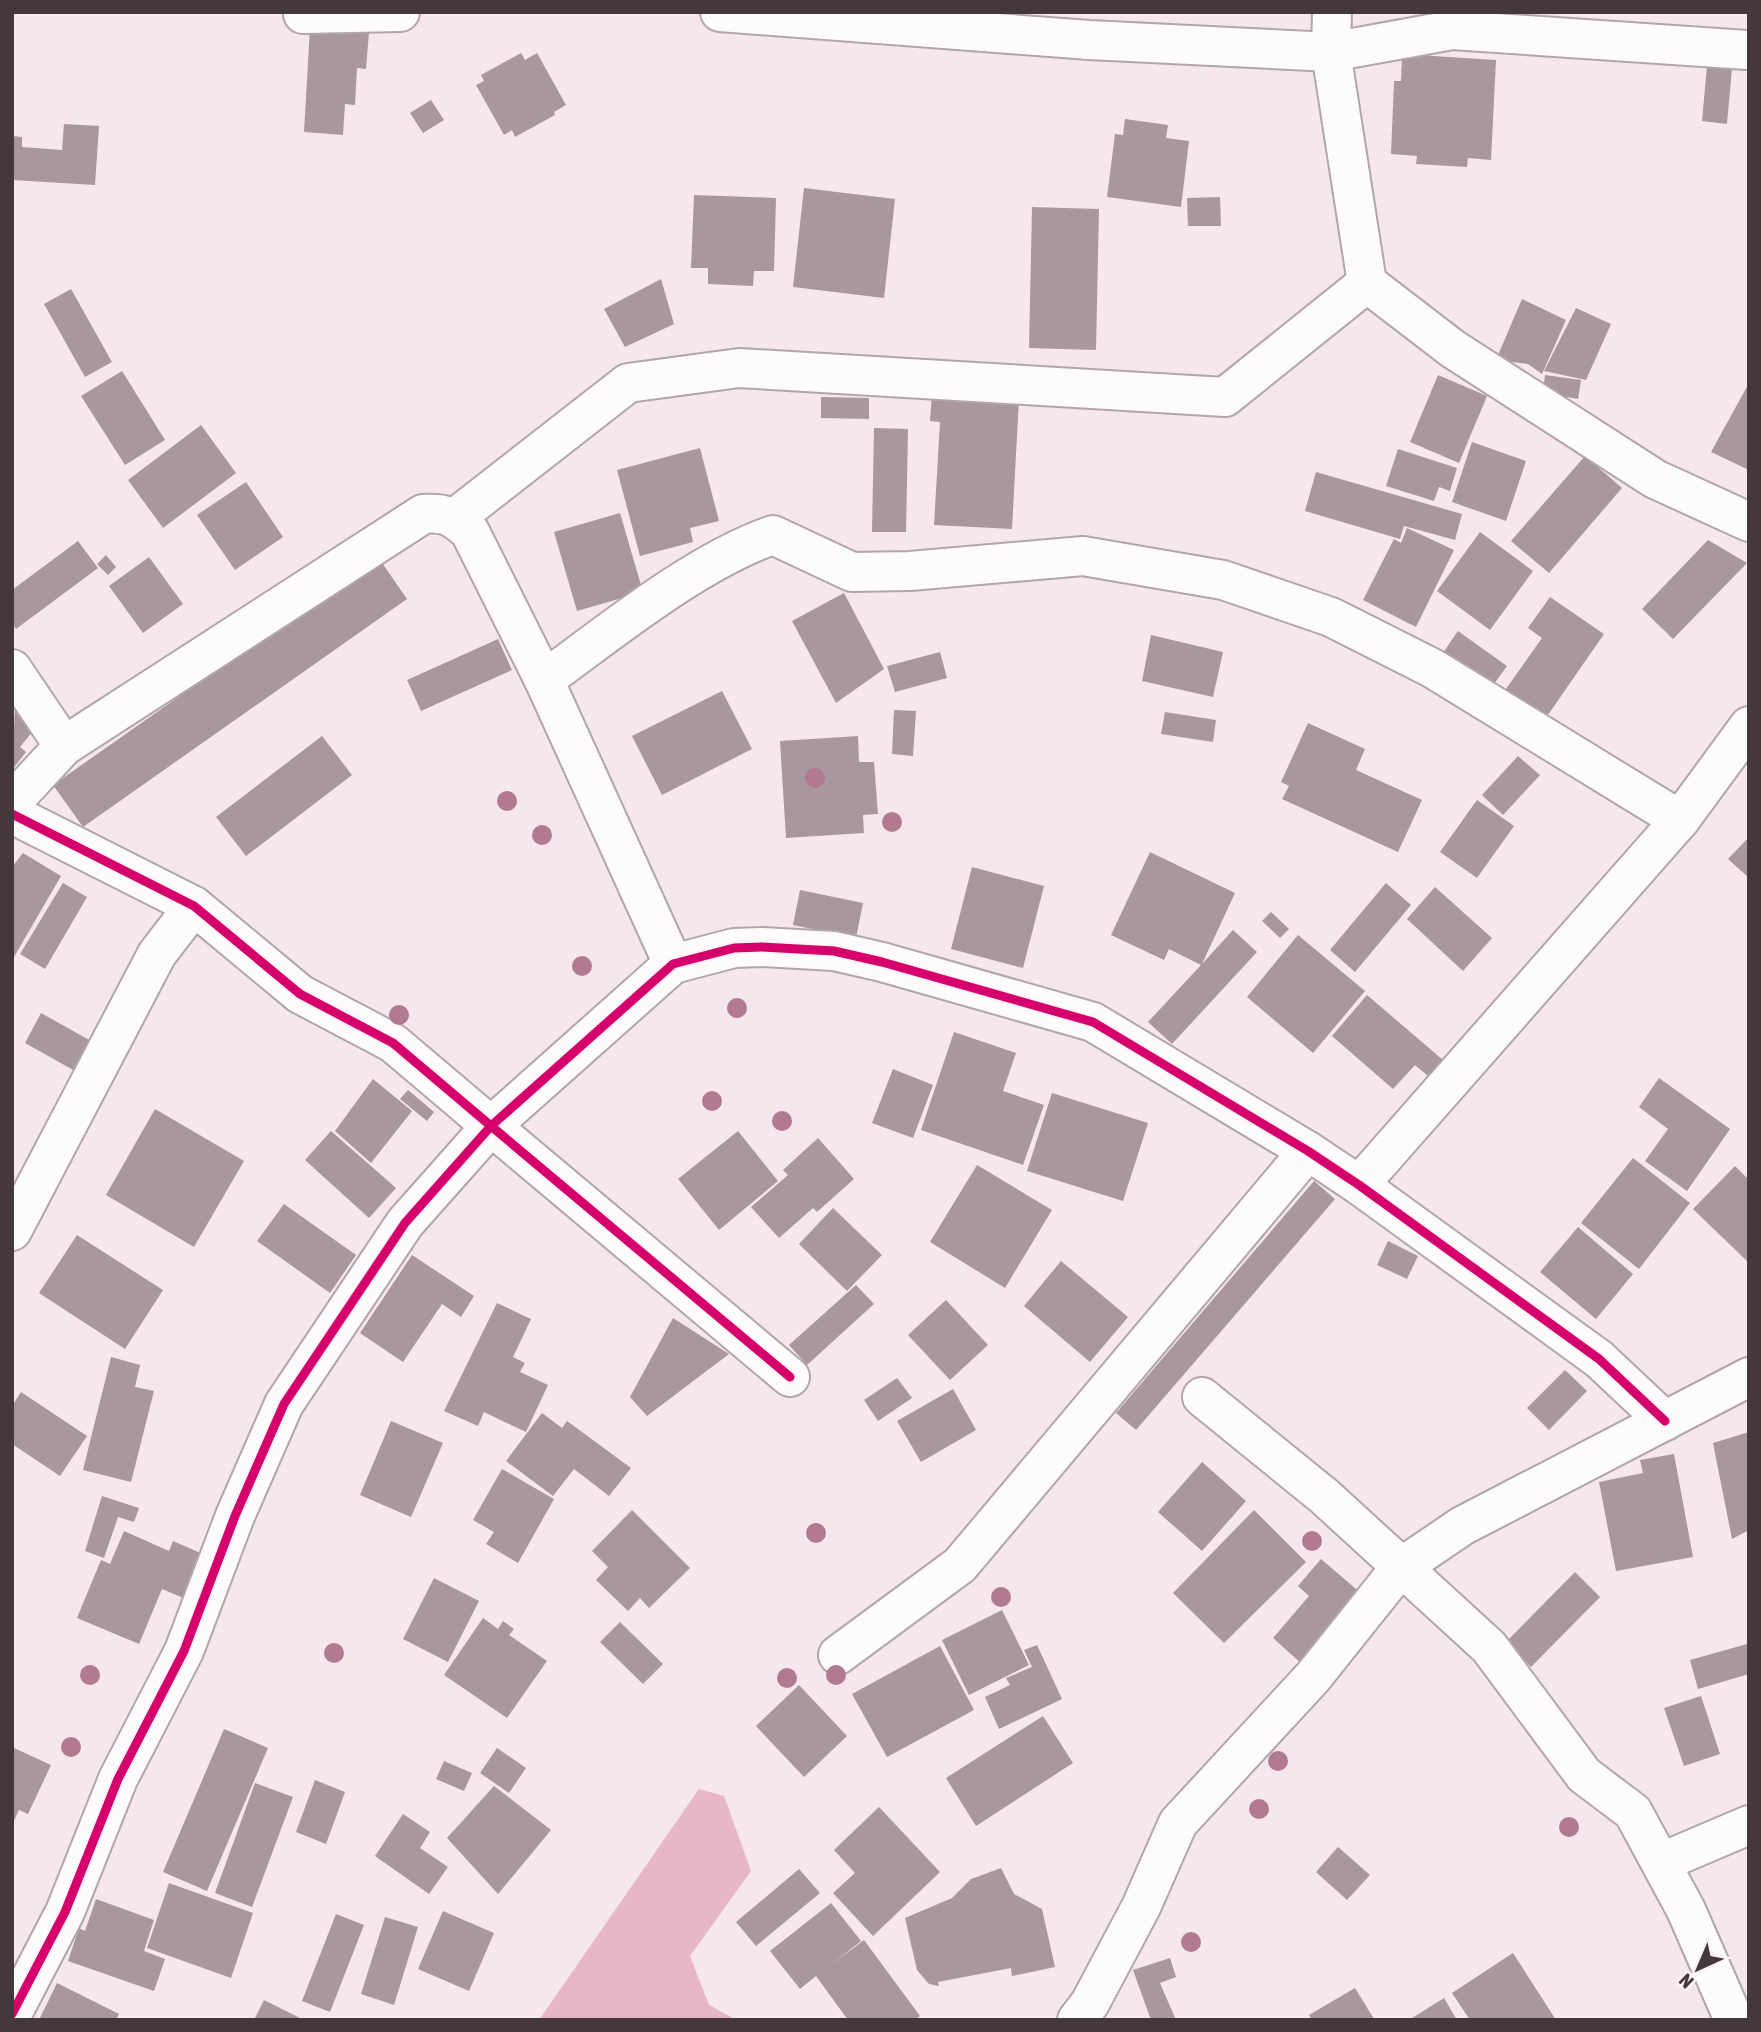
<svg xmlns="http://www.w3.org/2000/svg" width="1761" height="2032" font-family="'Asap Condensed',sans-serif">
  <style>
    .forest { fill: #e7b7c7 }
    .building { fill: #aa979e }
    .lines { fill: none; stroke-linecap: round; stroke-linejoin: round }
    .minor-casing { stroke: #b1a6a9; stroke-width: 42 }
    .minor { stroke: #fefbfc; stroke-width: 38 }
    .cycleway-casing { stroke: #fbf4f6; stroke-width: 13 }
    .cycleway { stroke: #d6006c; stroke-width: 9 }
    .tree { fill: #b17a91 }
  </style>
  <rect width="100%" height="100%" fill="#f5e7eb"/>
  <path class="forest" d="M699 1789 724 1796 751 1871 690 1956 709 2005 736 2020H539Z"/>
  <g class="building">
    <path d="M310 28 369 32 366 69 357 68 355 105 345 104 343 135 304 132Z"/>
    <path d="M521 53 525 60 537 53 566 105 554 112 555 115 515 137 512 130 504 135 476 85 484 81 481 75Z"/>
    <path d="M1402 54 1496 60 1491 160 1468 158 1467 167 1416 164 1417 156 1391 154 1394 81H1401Z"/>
    <path d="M1707 66 1732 68 1727 124 1702 121Z"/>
    <path d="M431 100 444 120 423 133 410 113Z"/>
    <path d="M1125 119 1168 125 1166 138 1189 141 1181 207 1107 197 1115 134 1123 135Z"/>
    <path d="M64 124 99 126 95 185 12 180V136L22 137V147L62 150Z"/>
    <path d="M804 188 895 199 884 298 793 287Z"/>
    <path d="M694 195 776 198 774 271H754L753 286 708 284V268H691Z"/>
    <path d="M1220 197 1221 226H1188L1187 198Z"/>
    <path d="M1032 207 1099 209 1096 350 1029 348Z"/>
    <path d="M661 279 674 324 625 347 604 309Z"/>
    <path d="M71 289 112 362 85 377 44 304Z"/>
    <path d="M1522 299 1566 320 1542 374 1528 364 1496 360Z"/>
    <path d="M1576 308 1611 324 1586 380 1544 371Z"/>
    <path d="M122 371 165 440 125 465 81 396Z"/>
    <path d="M1438 375 1487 396 1459 463 1410 442Z"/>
    <path d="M1545 375 1581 380 1578 399 1543 393Z"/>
    <path d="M1749 383V470L1711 452Z"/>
    <path d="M932 393 1019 399 1012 529 934 525 940 422 930 421Z"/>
    <path d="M821 397 869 398V419L821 418Z"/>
    <path d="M201 425 236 473 163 528 128 480Z"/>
    <path d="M874 428 908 429 906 532H872Z"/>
    <path d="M1472 442 1526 461 1506 521 1452 502Z"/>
    <path d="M700 448 719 521 690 528 693 542 640 556 617 470Z"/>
    <path d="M1398 449 1457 468 1450 491 1439 487 1434 501 1386 486Z"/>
    <path d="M1585 456 1622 488 1549 573 1511 541Z"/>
    <path d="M1316 472 1462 514 1455 540 1404 526 1400 539 1305 511Z"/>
    <path d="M246 482 283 537 235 570 197 515Z"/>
    <path d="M620 513 643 592 577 611 554 532Z"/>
    <path d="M1407 528 1454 550 1416 627 1363 600 1394 539 1401 543Z"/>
    <path d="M1480 532 1533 571 1490 630 1437 591Z"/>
    <path d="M1708 540 1747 563 1673 639 1642 609Z"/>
    <path d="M78 541 98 568 16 629 12 623V590Z"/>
    <path d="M106 555 116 567 108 575 97 564Z"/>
    <path d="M149 557 183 604 143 633 109 586Z"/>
    <path d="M378 557 407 599 83 827 53 785Z"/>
    <path d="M844 593 884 669 836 703 792 621Z"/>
    <path d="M1550 597 1604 634 1541 725 1501 696 1542 638 1528 628Z"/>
    <path d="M1458 631 1507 666 1488 692 1440 657Z"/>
    <path d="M1151 635 1223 652 1213 697 1142 681Z"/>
    <path d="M498 639 512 670 421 711 407 680Z"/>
    <path d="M940 652 947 678 895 692 887 666Z"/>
    <path d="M722 691 752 749 662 795 632 736Z"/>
    <path d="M15 707 37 726 20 747 26 752 12 770Z"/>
    <path d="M894 710 916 711 913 756 892 754Z"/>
    <path d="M1165 712 1216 720 1213 742 1161 734Z"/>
    <path d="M1308 723 1365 749 1356 770 1422 800 1398 852 1282 799 1289 786 1281 782Z"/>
    <path d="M322 736 352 775 246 856 216 817Z"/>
    <path d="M858 736 859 762H874L878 814 863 815 864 833 786 838 780 741Z"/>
    <path d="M1518 756 1540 775 1503 815 1482 795Z"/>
    <path d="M1477 800 1514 826 1477 878 1440 852Z"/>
    <path d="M1749 837V878L1728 859Z"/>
    <path d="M1150 852 1235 893 1202 964 1233 930 1257 952 1172 1044 1148 1022 1201 965 1169 949 1164 960 1111 935Z"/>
    <path d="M23 853 61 876 14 957 12 867Z"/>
    <path d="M972 867 1044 886 1023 968 951 949Z"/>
    <path d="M63 883 87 897 45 969 20 954Z"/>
    <path d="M1386 883 1411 905 1355 972 1330 950Z"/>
    <path d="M1435 887 1492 938 1463 971 1407 919Z"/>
    <path d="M800 890 863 903 856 938 793 925Z"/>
    <path d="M1271 912 1289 929 1280 938 1262 921Z"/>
    <path d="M1298 935 1365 991 1313 1053 1247 997Z"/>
    <path d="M1367 995 1443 1060 1428 1076 1415 1065 1393 1089 1332 1036Z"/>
    <path d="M41 1013 91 1041 75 1071 25 1043Z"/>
    <path d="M954 1032 1016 1053 1003 1091 1044 1105 1023 1165 921 1130Z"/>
    <path d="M893 1069 933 1085 913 1138 872 1123Z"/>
    <path d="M1659 1078 1730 1129 1687 1191 1645 1161 1668 1129 1639 1107Z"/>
    <path d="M373 1079 412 1111 371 1163 335 1131Z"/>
    <path d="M408 1090 434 1112 427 1121 400 1099Z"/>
    <path d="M1052 1093 1148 1123 1123 1201 1027 1171Z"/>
    <path d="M155 1109 244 1161 194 1247 106 1195Z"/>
    <path d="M331 1131 396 1188 369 1218 305 1160Z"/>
    <path d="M738 1131 778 1181 719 1230 678 1179Z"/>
    <path d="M818 1138 854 1179 817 1212 813 1208 779 1238 751 1207 788 1175 783 1170Z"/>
    <path d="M1633 1158 1690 1203 1639 1269 1581 1223Z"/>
    <path d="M977 1165 1052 1210 1005 1288 930 1242Z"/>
    <path d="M1735 1166 1749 1180V1263L1693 1209Z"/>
    <path d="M1314 1181 1335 1199 1136 1430 1116 1413Z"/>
    <path d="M284 1204 356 1255 330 1293 257 1241Z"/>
    <path d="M833 1208 882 1255 847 1291 799 1244Z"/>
    <path d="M1578 1227 1633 1274 1596 1319 1540 1272Z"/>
    <path d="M77 1235 163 1290 125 1349 39 1293Z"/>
    <path d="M1388 1241 1418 1256 1407 1279 1377 1265Z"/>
    <path d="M412 1255 474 1296 461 1317 442 1304 403 1362 360 1333Z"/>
    <path d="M1061 1261 1128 1317 1090 1362 1024 1306Z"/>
    <path d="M856 1285 874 1304 807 1365 789 1345Z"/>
    <path d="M946 1300 988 1345 950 1380 908 1335Z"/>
    <path d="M497 1303 531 1319 513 1357 525 1363 520 1372 548 1385 526 1432 484 1412 478 1426 444 1411Z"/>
    <path d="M673 1318 729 1354 647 1416 630 1397Z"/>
    <path d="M111 1357 140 1365 135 1387 154 1391 131 1482 83 1470Z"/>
    <path d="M1565 1370 1587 1391 1549 1430 1527 1408Z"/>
    <path d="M897 1378 912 1398 878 1421 864 1400Z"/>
    <path d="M953 1389 976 1430 921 1462 897 1421Z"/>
    <path d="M21 1392 87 1436 60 1476 12 1444V1406Z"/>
    <path d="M542 1413 562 1428 567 1421 631 1468 609 1496 574 1469 553 1496 506 1461Z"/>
    <path d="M391 1421 443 1443 411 1517 360 1495Z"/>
    <path d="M1749 1432V1530L1732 1539 1713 1443Z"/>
    <path d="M1674 1454 1693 1557 1616 1571 1599 1482 1643 1473 1640 1460Z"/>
    <path d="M1202 1462 1246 1501 1202 1551 1158 1512Z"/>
    <path d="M502 1469 554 1499 518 1563 486 1544 494 1532 473 1520Z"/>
    <path d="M102 1496 139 1508 134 1522 118 1517 104 1558 85 1551Z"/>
    <path d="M632 1510 690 1568 649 1608 640 1598 628 1611 596 1580 608 1567 592 1551Z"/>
    <path d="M1254 1510 1306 1562 1224 1643 1173 1593Z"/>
    <path d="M124 1531 169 1551 173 1541 205 1555 186 1599 162 1589 139 1644 77 1618 101 1560 110 1564Z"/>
    <path d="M1321 1559 1363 1595 1302 1664 1273 1638 1309 1596 1298 1586Z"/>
    <path d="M1575 1572 1600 1597 1531 1667 1506 1642Z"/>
    <path d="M434 1578 479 1601 448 1662 403 1639Z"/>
    <path d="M1002 1610 1029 1665 969 1695 942 1640Z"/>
    <path d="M483 1618 498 1629 503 1621 514 1629 509 1635 547 1661 507 1718 444 1675Z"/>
    <path d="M620 1622 663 1664 643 1684 600 1642Z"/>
    <path d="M1747 1644 1749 1674 1698 1689 1690 1660Z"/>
    <path d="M1037 1645 1062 1699 999 1729 985 1697 1010 1685 1006 1678 1032 1667 1024 1650Z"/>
    <path d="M940 1646 974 1710 887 1757 852 1694Z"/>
    <path d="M799 1685 847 1736 804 1777 756 1726Z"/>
    <path d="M1701 1696 1720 1754 1684 1766 1664 1708Z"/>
    <path d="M1043 1716 1073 1763 976 1826 946 1778Z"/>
    <path d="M224 1729 268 1748 207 1891 163 1872Z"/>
    <path d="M12 1747 51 1765 28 1814 19 1810 12 1825Z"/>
    <path d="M497 1748 526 1768 509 1793 480 1773Z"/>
    <path d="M444 1761 472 1773 464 1791 436 1779Z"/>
    <path d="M315 1780 345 1792 326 1844 296 1832Z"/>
    <path d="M255 1783 293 1797 252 1907 215 1893Z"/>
    <path d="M494 1786 551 1830 498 1894 447 1838Z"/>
    <path d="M879 1807 940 1872 873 1936 833 1893 855 1873 834 1850Z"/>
    <path d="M403 1814 430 1832 420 1848 448 1867 429 1894 375 1856Z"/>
    <path d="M1338 1847 1370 1875 1347 1900 1316 1872Z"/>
    <path d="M1001 1868 1014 1894 1042 1909 1055 1967 1012 1976 1011 1968 938 1982 939 1986 929 1984 917 1970 905 1918 952 1898 971 1879Z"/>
    <path d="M799 1869 820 1893 756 1946 736 1922Z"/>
    <path d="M169 1883 253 1913 231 1978 147 1948Z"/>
    <path d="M96 1899 154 1920 144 1951 165 1959 154 1991 68 1961 79 1928 85 1931Z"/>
    <path d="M831 1903 861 1941 832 1964 864 1940 920 2016 915 2020H848L816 1976 800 1989 770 1951Z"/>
    <path d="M443 1911 494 1933 469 1991 418 1969Z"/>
    <path d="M336 1914 364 1925 330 2012 302 2001Z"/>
    <path d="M385 1917 418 1927 394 2005 361 1994Z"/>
    <path d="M1513 1953 1556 2020H1470L1452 1993Z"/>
    <path d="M1170 1958 1176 1977 1160 1983 1176 2020H1151L1133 1970Z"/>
    <path d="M57 1983 119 2014 116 2020H39Z"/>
    <path d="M1355 1988 1374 2019 1312 2020 1309 2015Z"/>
    <path d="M1444 1998 1457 2020H1409Z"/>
    <path d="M264 2000 304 2020H254Z"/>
  </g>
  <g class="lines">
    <defs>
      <g id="minor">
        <path d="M720 12 1089 40 1331 52 1452 30 1747 50"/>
        <path d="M1332 12 1331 52 1367 283 1453 349 1655 479 1749 522"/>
        <path d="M303 14 400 12"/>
        <path d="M455 518 628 383 739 368 1225 397 1367 283"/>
        <path d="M12 669 64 746"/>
        <path d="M544 680C610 632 697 561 773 535L852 572 910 571 1083 556 1223 580 1331 617 1432 668 1680 820"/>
        <path d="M12 802 64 746 423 514C446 512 454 517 470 532L544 680 673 964"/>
        <path d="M12 814 194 906 300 994 393 1043 491 1126 673 964 734 948 762 947 834 951 882 962 1093 1022 1308 1151 1359 1185 1599 1359 1665 1421"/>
        <path d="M1359 1185 1680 820 1749 726"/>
        <path d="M12 1231 157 954 194 906"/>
        <path d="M1202 1397 1324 1496 1489 1647 1584 1775 1633 1812 1686 1910 1734 2020"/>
        <path d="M838 1655 960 1565 1308 1151"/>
        <path d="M1662 1862 1749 1825"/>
        <path d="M12 2014 65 1912 118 1779 184 1651 235 1516 284 1404 405 1223 491 1126 790 1377"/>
        <path d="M1077 2020 1090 2003 1141 1907 1178 1823 1313 1677 1400 1568 1462 1526 1749 1377"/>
      </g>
    </defs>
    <use href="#minor" class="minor-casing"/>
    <use href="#minor" class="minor"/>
    <defs>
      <g id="cycleway">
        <path d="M12 814 194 906 300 994 393 1043 491 1126 673 964 734 948 762 947 834 951 882 962 1093 1022 1308 1151 1359 1185 1599 1359 1665 1421"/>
        <path d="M12 2014 65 1912 118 1779 184 1651 235 1516 284 1404 405 1223 491 1126 790 1377"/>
      </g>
    </defs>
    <use href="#cycleway" class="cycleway-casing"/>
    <use href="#cycleway" class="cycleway"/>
  </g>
  <g class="tree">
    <circle cx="815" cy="778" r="10"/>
    <circle cx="507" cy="801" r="10"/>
    <circle cx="892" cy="822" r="10"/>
    <circle cx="542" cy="835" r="10"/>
    <circle cx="582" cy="966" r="10"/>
    <circle cx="737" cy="1008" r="10"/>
    <circle cx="399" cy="1015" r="10"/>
    <circle cx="712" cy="1101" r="10"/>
    <circle cx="782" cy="1121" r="10"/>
    <circle cx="816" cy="1533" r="10"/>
    <circle cx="1312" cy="1541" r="10"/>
    <circle cx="1001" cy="1597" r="10"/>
    <circle cx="334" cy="1653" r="10"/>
    <circle cx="90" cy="1675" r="10"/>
    <circle cx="836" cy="1675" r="10"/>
    <circle cx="787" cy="1678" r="10"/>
    <circle cx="71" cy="1747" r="10"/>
    <circle cx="1278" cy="1761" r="10"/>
    <circle cx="1259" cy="1809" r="10"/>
    <circle cx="1569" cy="1827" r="10"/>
    <circle cx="1191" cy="1942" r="10"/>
  </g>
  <rect width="1761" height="2032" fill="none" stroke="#45383c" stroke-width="28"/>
  <g transform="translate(1698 1969) rotate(224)" stroke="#fbf4f6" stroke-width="5" paint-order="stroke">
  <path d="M0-5L12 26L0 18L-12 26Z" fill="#45383c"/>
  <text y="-10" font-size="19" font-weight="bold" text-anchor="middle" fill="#45383c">N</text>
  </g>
</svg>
